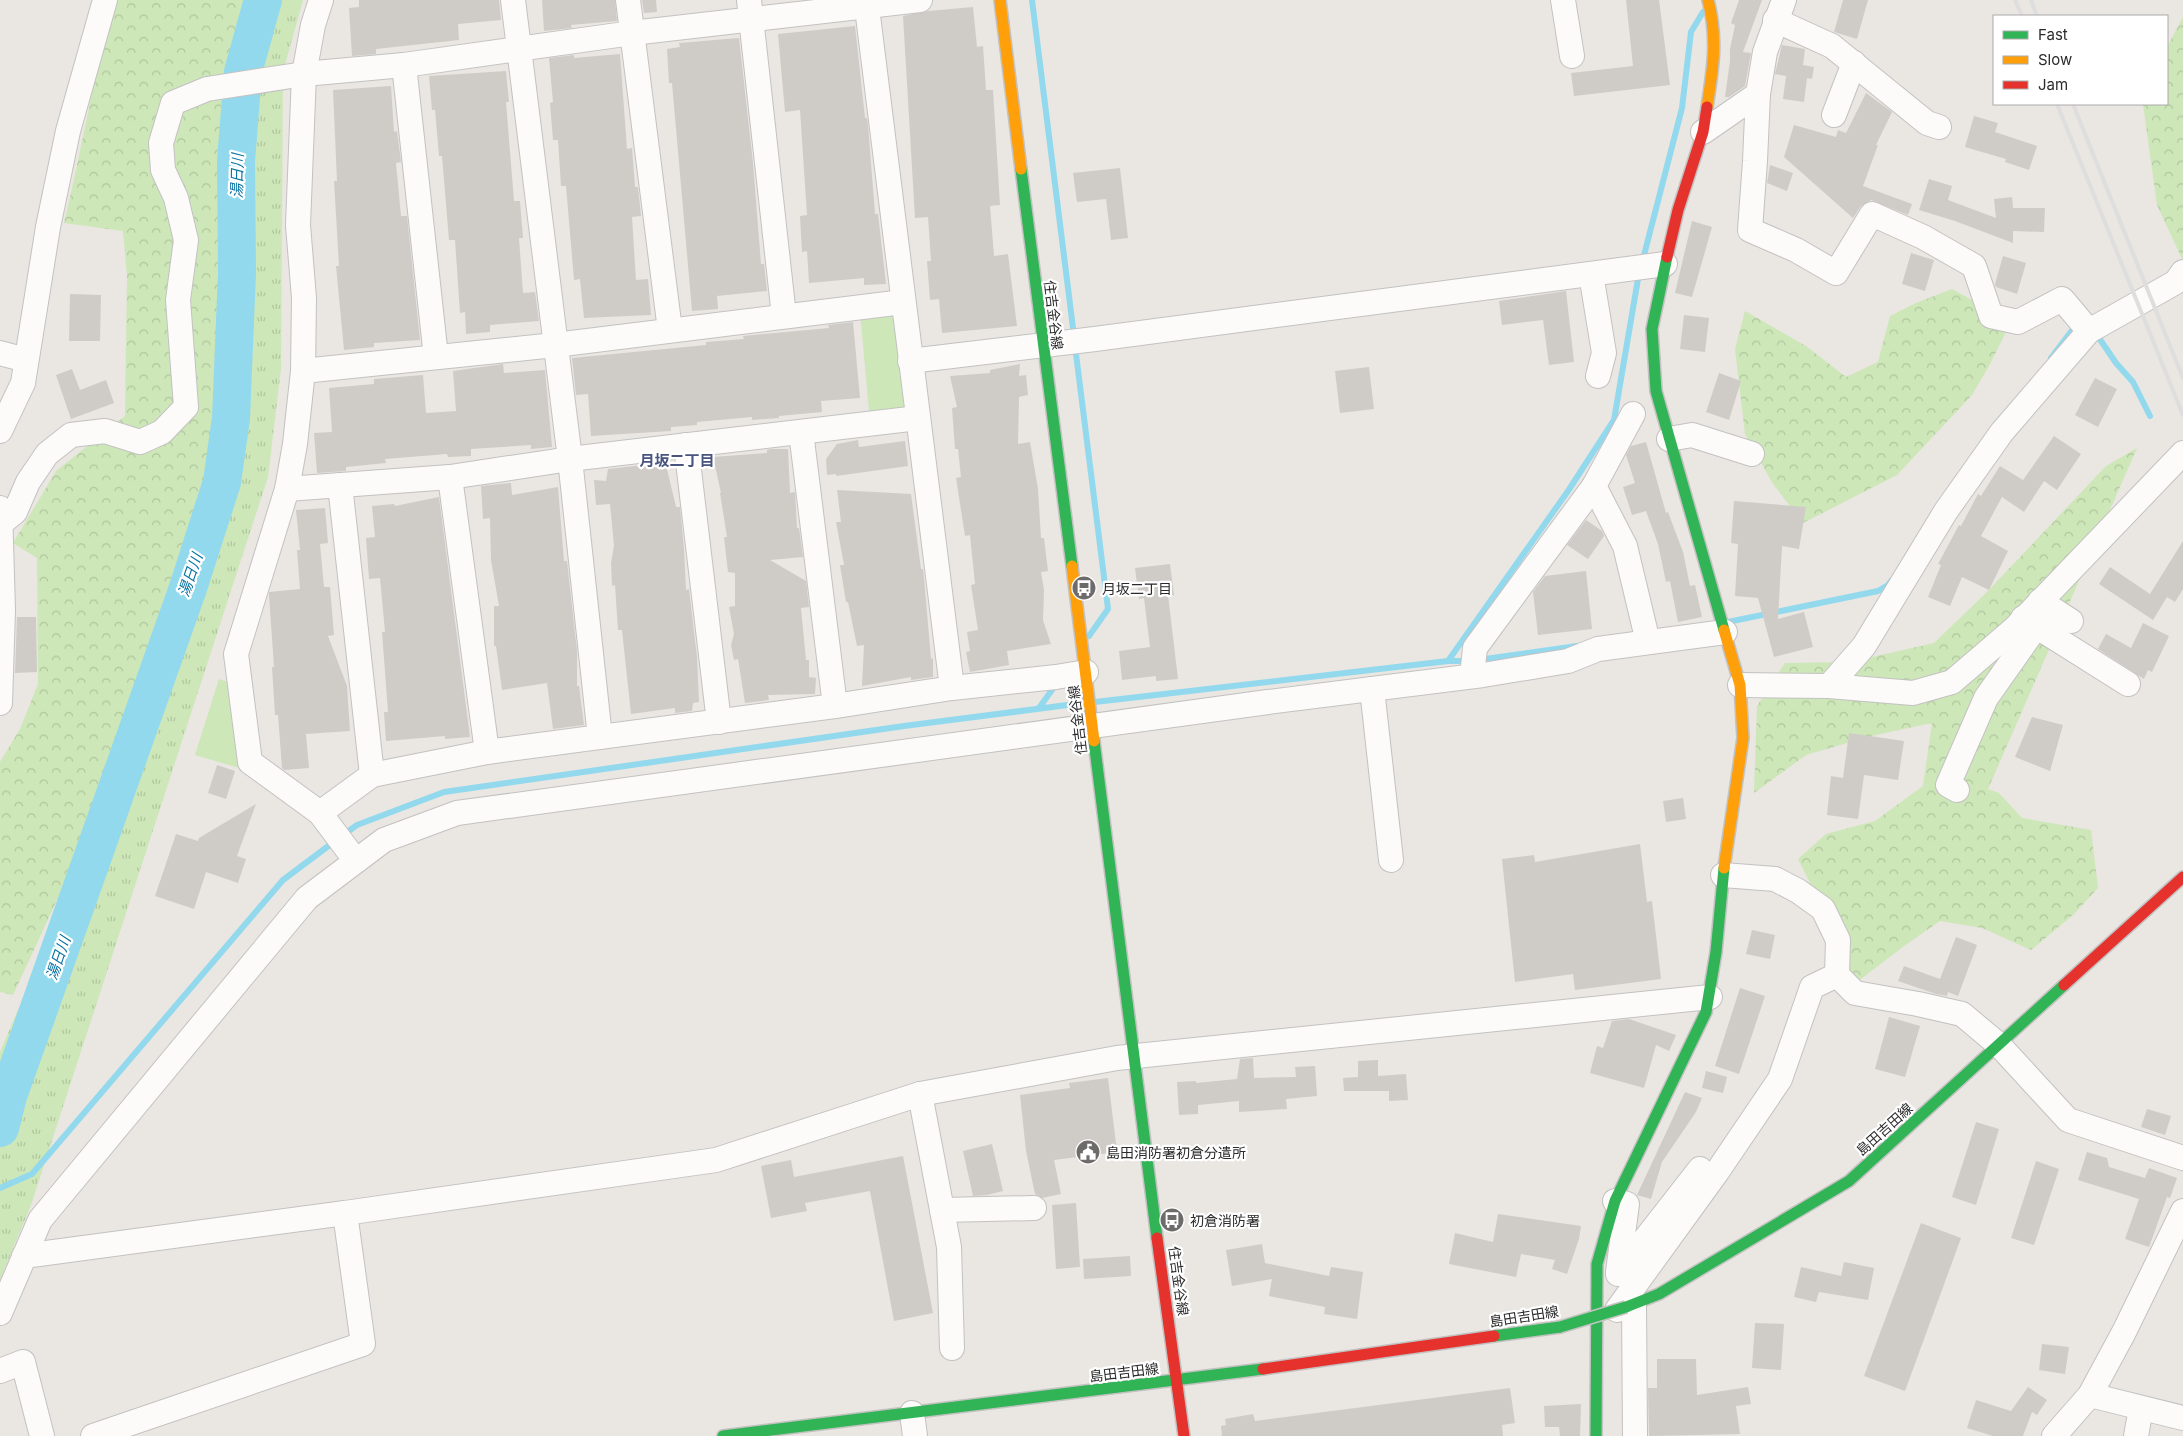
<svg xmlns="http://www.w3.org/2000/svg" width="2183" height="1436" font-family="Inter,'Noto Sans JP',sans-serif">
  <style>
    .grass { fill: url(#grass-tufts) }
    .forest { fill: url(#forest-crowns) }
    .park { fill: #cde7b8 }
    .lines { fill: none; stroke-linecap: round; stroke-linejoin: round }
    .stream { stroke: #92d9ee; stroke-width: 6 }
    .river { stroke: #92d9ee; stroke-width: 38 }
    .building { fill: #cfccc8 }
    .street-casing { stroke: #c3c2c2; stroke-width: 26 }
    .fast-casing { stroke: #c3c2c2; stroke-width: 14 }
    .slow-casing { stroke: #c3c2c2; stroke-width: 14 }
    .jam-casing { stroke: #c3c2c2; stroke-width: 14 }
    .street { stroke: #fcfbfa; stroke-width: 24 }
    .fast { stroke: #30b455; stroke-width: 11 }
    .slow { stroke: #ff9f0a; stroke-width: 11 }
    .jam { stroke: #e5322d; stroke-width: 11 }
    .rail { stroke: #dededf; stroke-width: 4 }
    .fast-bridge-casing { stroke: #c5c4c2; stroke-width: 14; stroke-linecap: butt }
    .fast-bridge { stroke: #30b455; stroke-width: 11 }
    .labels { text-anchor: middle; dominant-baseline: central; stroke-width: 4.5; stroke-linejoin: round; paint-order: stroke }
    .street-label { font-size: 14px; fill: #2b2b2b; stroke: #fff }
    .poi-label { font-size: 14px; fill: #2b2b2b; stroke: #fff; text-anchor: start }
    .water-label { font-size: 15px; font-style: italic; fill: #0773a3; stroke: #fff }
    .neighbourhood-label { font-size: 15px; font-weight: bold; fill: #49557f; stroke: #fff }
  </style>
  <defs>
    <pattern id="grass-tufts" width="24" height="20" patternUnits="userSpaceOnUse" patternTransform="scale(1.25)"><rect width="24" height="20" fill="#cde7b8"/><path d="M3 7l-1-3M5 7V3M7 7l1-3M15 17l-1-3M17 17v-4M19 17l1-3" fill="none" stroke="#b0c69e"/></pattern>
    <pattern id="forest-crowns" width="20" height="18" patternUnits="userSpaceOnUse" patternTransform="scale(1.25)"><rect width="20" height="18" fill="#cde7b8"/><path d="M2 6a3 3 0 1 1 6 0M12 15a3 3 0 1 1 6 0" fill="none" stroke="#b0c69e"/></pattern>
  </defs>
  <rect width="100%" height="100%" fill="#eae6e1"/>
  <path class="grass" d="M253 0H303L283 72 281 369 268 477 31 1205 0 1280V1052L61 909 156 638 211 450 223 218 224 122Z"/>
  <g class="forest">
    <path d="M114 0H251L220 135 225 297 215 425 200 516 76 859 13 995 0 992V762L20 729 38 684 37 558 13 543 56 471 125 416 127 276 123 231 64 223C82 149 94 73 114 0Z"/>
    <path d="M2183 17V261L2157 205 2143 104H2167V47Z"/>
    <path d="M1952 289 1979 304 2008 328 1989 366 1972 395 1897 475 1803 523 1773 484 1745 434 1735 349 1745 311 1806 346 1846 377 1878 362 1890 316 1916 303Z"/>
    <path d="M2137 448 1988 789 1999 793 2022 818 2091 830 2098 888 2073 915 2031 950 1982 928 1940 921 1904 946 1857 982 1830 959 1823 909 1798 859 1826 834 1875 821 1923 786 1932 723 1871 736 1806 755 1754 793 1757 706 1785 663 1850 662 1934 643 1989 590 2106 466Z"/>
  </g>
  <g class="park">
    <path d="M898 308 908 407 869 411 860 312Z"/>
    <path d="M219 679 228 682 239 768 195 755Z"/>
  </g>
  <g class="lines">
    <g class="stream">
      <path d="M1032 0 1074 336"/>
      <path d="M1642 263 1682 108 1691 32 1703 12"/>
      <path d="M2095 332 2116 363 2133 382 2150 416"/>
      <path d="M1075 346 1108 609 1089 636"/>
      <path d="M2051 358 2073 329 2078 326"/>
      <path d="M1728 622 1878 591 1888 585 1891 581"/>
      <path d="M1478 660 1577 646"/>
      <path d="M1448 661H1468"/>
      <path d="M1095 702 1448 661 1568 491 1614 420 1639 273"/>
      <path d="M1039 708 1057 683"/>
      <path d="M343 835 357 825 444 792 904 726 1083 703"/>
      <path d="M0 1188 32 1174 283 880 335 841"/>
    </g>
    <path class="river" d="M0 1128 8 1096 188 588 222 482 231 418 237 273 236 161 243 72 263 0"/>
  </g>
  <g class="building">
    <path d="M359 0H499L501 20 458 24 459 40 376 49V54L352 56 349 8 359 7Z"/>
    <path d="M542 0H615L617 21 571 25 572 28 544 31Z"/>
    <path d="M642 0H656L657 12 644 13Z"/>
    <path d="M1626 0H1659L1670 85 1574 96 1571 73 1633 66Z"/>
    <path d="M1739 0H1762L1743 52 1751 53 1745 86 1729 97H1725L1730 61V49L1735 25 1731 23Z"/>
    <path d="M1843 0H1868L1857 39 1834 32Z"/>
    <path d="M973 7 977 47 983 46 986 90H993L1000 205 990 206 994 256 1008 254 1017 326 942 333 939 299 930 300 927 261H931L928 217 915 218 903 16 928 11Z"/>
    <path d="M855 26 865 118H867L868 125 875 214H878L886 284 864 285V278L809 283 807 251 802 252 800 216 807 215 800 110 785 112 778 34Z"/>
    <path d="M739 38 753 163 761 264H764L767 291 717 296 718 309 692 311 672 83H669L667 49 680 47 679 43Z"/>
    <path d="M1782 45 1805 49 1803 65 1814 67 1812 79 1807 78 1804 102 1783 99 1786 76 1775 74Z"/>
    <path d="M620 54 627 149 632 148 635 187H638L641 216 632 217 636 280 648 279 651 315 584 318 580 279 574 280 566 186H561L558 140H553L550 103 553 102 549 58 574 55V58Z"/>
    <path d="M506 71 509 102H506L514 201H520L523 238H519L523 293 535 292 539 321 490 325V332L466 334 465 312 460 313 455 240H449L442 156H439L435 110H432L429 76Z"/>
    <path d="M391 86 394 132 397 131 401 162 396 163 401 216H407L420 340 374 343V347L344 350 336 266H339L334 181H337L333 90Z"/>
    <path d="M1866 93 1892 112 1876 145H1878L1863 186 1912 204 1908 215 1871 200 1861 206 1853 218 1784 157 1794 125 1836 137 1838 130 1846 133Z"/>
    <path d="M1974 116 1998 123 1995 132 2037 146 2029 170 2005 162 2006 159 1965 147Z"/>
    <path d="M1770 165 1793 173 1787 191 1767 183Z"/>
    <path d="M1120 168 1128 238 1111 240 1106 199 1077 202 1073 173Z"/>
    <path d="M1929 179 1952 186 1948 200 1996 218 1994 199 2012 197 2013 208H2045L2044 232 2013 231V243L1955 221 1919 210Z"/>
    <path d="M1692 221 1712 227 1692 297 1675 293Z"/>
    <path d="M1911 253 1934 260 1925 291 1902 284Z"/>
    <path d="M2003 256 2026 263 2017 294 1996 287 1995 284Z"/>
    <path d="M1566 291 1574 362 1549 365 1543 320 1502 325 1499 301Z"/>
    <path d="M70 294 101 295 100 341H69Z"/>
    <path d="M1684 315 1709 318 1705 352 1680 349Z"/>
    <path d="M853 322 860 398 821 401 822 412 779 416V418L752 420V417L697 422V425L671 427V431L591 436 588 394 576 395 572 358 706 345V342L744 339 743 336 829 328 828 325Z"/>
    <path d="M503 364 504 373 545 370 552 447 531 449V445L471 449V456L448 457 447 454 385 459 386 463 346 467V471L317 473 314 433 332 432 329 388 374 384V379L423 375 426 413 456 411 453 371Z"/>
    <path d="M1020 364 1019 376 1026 375 1028 395 1019 397 1018 444 1030 442 1038 489 1041 538H1044L1048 571 1041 572 1044 590 1043 620 1051 644 1007 651 1009 665 970 672 966 652 970 651 967 632 978 630 971 585 975 584 970 535 965 536 956 478 961 477 958 449H955L952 408 957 407 950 376 990 373V370Z"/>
    <path d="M1369 367 1374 409 1340 413 1335 371Z"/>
    <path d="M72 369 80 390 106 380 114 403 71 419 56 375Z"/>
    <path d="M1719 373 1741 381 1729 420 1706 412Z"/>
    <path d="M2095 378 2117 389 2098 427 2075 415Z"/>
    <path d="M2054 436 2081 454 2057 490 2044 481 2024 512 2002 497 1981 536 2008 551 1989 590 1962 577 1950 606 1928 597 1941 565 1938 564 1959 525 1961 526 1978 494 1981 496 2000 466 2023 480Z"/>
    <path d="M858 440 859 447 905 441 908 466 836 476V474L827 475 826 459 837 444Z"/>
    <path d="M1646 442 1666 513 1668 512 1683 552 1690 586 1695 585 1702 617 1678 622 1670 581 1666 582 1658 544 1646 511 1632 515 1623 487 1635 483 1626 455 1631 446Z"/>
    <path d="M771 449H788L790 493 795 492 797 528H799L803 557 770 560 806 581 809 607 801 608 806 660H809V677L816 678 815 694 768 695 769 700 745 703 738 659 734 660 731 645 734 634 729 607 735 606V573L728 572 724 537H727L720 493H721L713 457 767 453V450Z"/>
    <path d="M661 463 667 469 676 507H680L684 549 686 590 689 589 697 657 699 702 693 703 692 711 675 713V708L631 714 622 630H618L615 585 612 586 611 563 614 546 610 504 596 505 594 480 606 481 608 469Z"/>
    <path d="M511 483 512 495 558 487 564 561H567L577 651V686H579L584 725 553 729 547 683 502 690 496 646H494V606H499L491 560 490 518 483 519 481 486Z"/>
    <path d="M837 490 911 494 921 569H923L924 578 931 659 933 658V677L911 680V677L862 686 864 645 857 646 848 602H846L840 565H844L836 522H841Z"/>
    <path d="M439 497 470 737 445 739V736L386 741 384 712H388L382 632H385L380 578 369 579 366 538 375 537 372 506 394 504 395 506Z"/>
    <path d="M1734 501 1806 507 1799 549 1782 546 1778 619 1804 612 1813 647 1774 657 1758 598 1735 596 1738 544 1731 543Z"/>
    <path d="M325 508 328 543 320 544 324 587H330L334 635 328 636 347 686 350 731 306 734 309 768 284 770 282 768 278 715H275L272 667H274L269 595V592L300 589 297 550H300L296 510Z"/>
    <path d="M1586 520 1602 531 1604 536 1588 559 1567 545Z"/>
    <path d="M2183 541V589L2175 602 2167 597 2153 620 2099 584 2110 567 2150 594Z"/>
    <path d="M1170 564 1174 595H1168L1178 679 1156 681V676L1122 680 1119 651 1150 647 1144 598 1139 599 1135 568Z"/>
    <path d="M1586 571 1592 629 1538 635 1533 592 1545 576Z"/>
    <path d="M17 617H36L37 672 15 673Z"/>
    <path d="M2143 623 2169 636 2152 672 2148 670 2144 679 2098 649 2106 634 2131 648Z"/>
    <path d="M2032 717 2063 725 2050 771 2015 757Z"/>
    <path d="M1849 733 1904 741 1898 780 1864 775 1858 819 1827 815 1831 776 1843 778Z"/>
    <path d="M217 765 235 771 226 799 208 793Z"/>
    <path d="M1683 798 1686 819 1666 822 1663 801Z"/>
    <path d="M256 804 237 856 246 859 238 883 206 872 194 909 155 896 176 834 198 841 199 838Z"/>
    <path d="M1640 844 1647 902 1652 901 1661 979 1575 990 1573 974 1515 982 1502 859 1534 855 1535 862Z"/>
    <path d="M1752 930 1775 935 1770 959 1746 954Z"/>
    <path d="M1956 937 1977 945 1958 996 1948 992 1947 996 1936 994 1898 981 1904 966 1940 979Z"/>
    <path d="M1740 988 1765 996 1739 1074 1715 1066Z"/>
    <path d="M1889 1017 1920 1026 1905 1077 1875 1069Z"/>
    <path d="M1629 1019 1676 1035 1669 1051 1656 1045 1644 1088 1590 1073 1597 1046 1603 1048 1612 1021Z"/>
    <path d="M1253 1058 1254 1078 1296 1077 1295 1067 1315 1066 1317 1096 1286 1099 1287 1109 1239 1112V1101L1198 1105V1114L1179 1115 1177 1082 1196 1081V1083L1237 1079 1240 1059Z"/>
    <path d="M1378 1060V1076L1406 1074 1408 1100 1389 1101V1091H1344L1343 1078 1358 1077V1061Z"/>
    <path d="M1706 1071 1727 1077 1723 1093 1702 1088Z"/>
    <path d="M1108 1078 1117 1152 1054 1160 1061 1194 1042 1198 1035 1194 1026 1151 1020 1095 1070 1088 1069 1083Z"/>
    <path d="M1685 1092 1702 1098 1696 1112 1662 1162 1651 1199 1637 1195Z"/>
    <path d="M2147 1109 2171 1116 2165 1135 2141 1127Z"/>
    <path d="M1976 1122 1999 1129 1976 1205 1952 1197Z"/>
    <path d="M992 1144 1003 1191 987 1195 973 1196 963 1151Z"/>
    <path d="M2087 1152 2107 1158 2109 1167 2145 1178 2149 1168 2177 1178 2170 1198 2167 1197 2149 1247 2125 1239 2139 1199 2078 1180Z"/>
    <path d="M903 1156 933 1313 894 1321 870 1191 805 1203 807 1211 771 1218 761 1166 791 1160 794 1177Z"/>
    <path d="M2036 1161 2059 1169 2034 1245 2011 1238Z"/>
    <path d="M1076 1203 1080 1267 1056 1269 1052 1205Z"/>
    <path d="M1498 1214 1581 1226 1579 1239 1567 1274 1552 1269 1555 1260 1521 1254 1516 1277 1449 1264 1455 1233 1493 1242Z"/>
    <path d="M1921 1223 1961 1238 1905 1391 1864 1376Z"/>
    <path d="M1262 1244 1265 1263 1329 1276 1331 1267 1363 1272 1357 1319 1324 1314 1325 1307 1269 1296 1272 1279 1232 1286 1226 1250Z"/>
    <path d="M1130 1256 1131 1276 1084 1279 1083 1259Z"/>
    <path d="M1844 1262 1874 1268 1868 1300 1819 1292 1816 1302 1794 1297 1801 1267 1841 1276Z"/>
    <path d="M1755 1323 1784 1324 1781 1370 1752 1368Z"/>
    <path d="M2042 1344 2069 1347 2065 1374 2039 1370Z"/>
    <path d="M1657 1359H1696L1697 1395 1748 1387 1751 1404 1736 1406 1740 1434 1649 1436 1648 1388H1657Z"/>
    <path d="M2028 1387 2047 1400 2037 1415 2032 1412 2023 1436H1993L1967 1428 1976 1400 2011 1411Z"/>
    <path d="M1510 1388 1515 1423 1502 1425 1503 1436H1222L1221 1426 1226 1425 1225 1419 1253 1414 1255 1421Z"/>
    <path d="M1581 1404 1580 1436H1560L1559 1427H1545L1544 1406Z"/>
  </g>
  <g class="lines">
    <defs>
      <g id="street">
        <path d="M321 0 313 25 304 74 298 225 304 298 303 371 295 444 287 489 236 654 250 762 320 813 372 775 487 752 835 706 952 688 1056 677 1086 672"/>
        <path d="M513 0 570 459 600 737"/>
        <path d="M628 0 670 330"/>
        <path d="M749 0 784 316"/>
        <path d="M866 0 952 688"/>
        <path d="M1563 0 1572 56"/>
        <path d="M1775 20 1832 46 1927 123 1939 127"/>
        <path d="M404 65 436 357"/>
        <path d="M1758 94 1755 161 1750 230 1796 250 1836 273 1872 214 1923 237 1974 266 1991 316 2018 322 2062 299 2089 331"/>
        <path d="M1834 115 1854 63"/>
        <path d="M1703 132 1758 94 1765 52 1784 0"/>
        <path d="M1591 274 1604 353 1598 376"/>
        <path d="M0 353 26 360"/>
        <path d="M910 361 1095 339 1665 264"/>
        <path d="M303 371 555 345 903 302"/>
        <path d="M1633 414 1594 486 1625 546 1648 642"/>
        <path d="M0 431 23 383 48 227 68 131 105 0"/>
        <path d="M801 432 835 706"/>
        <path d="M1669 439 1692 435 1752 454"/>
        <path d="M686 445 719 722"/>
        <path d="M450 477 487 752"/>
        <path d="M340 485 372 775"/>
        <path d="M287 489 450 477 570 459 918 418"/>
        <path d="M0 508 3 610 0 703"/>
        <path d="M1 523 15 512 28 482 47 454 71 435 105 431 140 442 162 432 186 407 178 300 186 240 176 198 163 170 161 143 173 103 207 89 304 74 404 65 632 33 920 0"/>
        <path d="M2040 601 2071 621"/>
        <path d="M2023 618 2128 684"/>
        <path d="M1472 676 1475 648 1594 486"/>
        <path d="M1740 685 1829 686 1913 693 1952 682 2015 628 2183 453"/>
        <path d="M1829 686 1864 646 1946 511 2002 432 2089 331 2176 282 2183 272"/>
        <path d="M1372 689 1391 860"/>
        <path d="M1957 790 1948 785 1986 698 2036 627"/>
        <path d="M320 813 356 861"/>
        <path d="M1723 875 1775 879 1798 891 1823 909 1838 940 1837 975 1855 993 1918 1004 1962 1014 1999 1045 2068 1120 2183 1158"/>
        <path d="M920 1094 949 1247 952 1348"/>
        <path d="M1615 1201 1627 1204 1618 1272"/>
        <path d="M942 1210 1034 1208"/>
        <path d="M24 1256 345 1213"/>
        <path d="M1618 1274 1700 1169"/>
        <path d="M1634 1304 1635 1436"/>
        <path d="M1617 1310 1717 1172 1780 1079 1812 987 1837 975"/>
        <path d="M0 1313 40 1220 307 898 384 840 457 813 1268 702 1483 675 1568 661 1598 649 1725 632"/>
        <path d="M0 1371 23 1362 42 1436"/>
        <path d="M2090 1395 2183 1418"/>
        <path d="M912 1413 915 1436"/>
        <path d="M93 1436 363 1344 345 1213 716 1160 920 1094 1117 1058 1710 997"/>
        <path d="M2054 1436 2090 1395 2124 1332 2183 1211"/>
        <path d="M2136 1436 2141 1408"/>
      </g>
      <g id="fast">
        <path d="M1021 169 1072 566"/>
        <path d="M1667 257 1652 329 1656 391 1724 630"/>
        <path d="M1094 741 1157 1238"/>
        <path d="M1626 1307 1659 1294 1849 1181 2064 985"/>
        <path d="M1494 1336 1560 1327"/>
        <path d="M723 1436 1263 1369"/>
        <path d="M1596 1436 1597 1264 1615 1201 1706 1012 1716 952 1724 868"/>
      </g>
      <g id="slow">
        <path d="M1000 0 1021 169"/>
        <path d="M1707 107C1713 69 1718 38 1708 0"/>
        <path d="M1072 566 1094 741"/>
        <path d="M1724 868 1743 738 1740 685 1724 630"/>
      </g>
      <g id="jam">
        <path d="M1667 257 1678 210 1703 132 1707 107"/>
        <path d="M2064 985 2183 877"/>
        <path d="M1157 1238 1184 1436"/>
        <path d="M1263 1369 1494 1336"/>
      </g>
    </defs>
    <use href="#street" class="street-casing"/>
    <use href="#fast" class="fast-casing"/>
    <use href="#slow" class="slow-casing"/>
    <use href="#jam" class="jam-casing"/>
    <use href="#street" class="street"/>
    <use href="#fast" class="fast"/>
    <use href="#slow" class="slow"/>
    <use href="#jam" class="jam"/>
    <g class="rail">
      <path d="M2015 0 2022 16"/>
      <path d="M2031 0 2037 16"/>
      <path d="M2057 104 2183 415"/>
      <path d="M2073 104 2183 378"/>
    </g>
    <defs>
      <path id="fast-bridge" d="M1560 1327 1626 1307"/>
    </defs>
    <use href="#fast-bridge" class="fast-bridge-casing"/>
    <use href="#fast-bridge" class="fast-bridge"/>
  </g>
  <defs>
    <symbol id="bus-disc" viewBox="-11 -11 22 22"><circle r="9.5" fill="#6e6c6b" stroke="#fff"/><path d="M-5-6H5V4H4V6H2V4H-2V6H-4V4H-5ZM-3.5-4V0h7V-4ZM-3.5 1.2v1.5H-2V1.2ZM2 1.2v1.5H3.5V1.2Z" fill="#fff"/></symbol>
    <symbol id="civic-disc" viewBox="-11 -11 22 22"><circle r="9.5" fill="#6e6c6b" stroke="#fff"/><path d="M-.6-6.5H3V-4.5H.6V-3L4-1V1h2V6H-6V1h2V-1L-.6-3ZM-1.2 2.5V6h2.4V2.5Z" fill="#fff"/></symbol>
  </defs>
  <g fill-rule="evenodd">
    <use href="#bus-disc" x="1070" y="574" width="28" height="28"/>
    <use href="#civic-disc" x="1074" y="1138" width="28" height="28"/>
    <use href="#bus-disc" x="1158" y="1206" width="28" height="28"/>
  </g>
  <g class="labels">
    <g class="street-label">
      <text transform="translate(1054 315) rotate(83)">住吉金谷線</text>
      <text transform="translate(1077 720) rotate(-97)">住吉金谷線</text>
      <text transform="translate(1884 1129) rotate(-42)">島田吉田線</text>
      <text transform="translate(1179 1281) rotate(82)">住吉金谷線</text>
      <text transform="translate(1524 1316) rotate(-9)">島田吉田線</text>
      <text transform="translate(1124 1372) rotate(-7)">島田吉田線</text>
    </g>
    <g class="poi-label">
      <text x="1102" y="588">月坂二丁目</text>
      <text x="1106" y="1152">島田消防署初倉分遣所</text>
      <text x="1190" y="1220">初倉消防署</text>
    </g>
    <g class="water-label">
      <text transform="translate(237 176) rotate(-89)">湯日川</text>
      <text transform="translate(190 575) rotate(-71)">湯日川</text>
      <text transform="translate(58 958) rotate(-71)">湯日川</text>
    </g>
    <g class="neighbourhood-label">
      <text x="677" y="460">月坂二丁目</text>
    </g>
  </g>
  <rect x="1993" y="15" width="175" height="90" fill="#ffffff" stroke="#aaaaaa"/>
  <rect x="2003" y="31" width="25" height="8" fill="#30b455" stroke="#aaaaaa"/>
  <text x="2038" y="40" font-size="15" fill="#2b2b2b">Fast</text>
  <rect x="2003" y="56" width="25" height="8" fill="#ff9f0a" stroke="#aaaaaa"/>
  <text x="2038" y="65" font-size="15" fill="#2b2b2b">Slow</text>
  <rect x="2003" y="81" width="25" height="8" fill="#e5322d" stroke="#aaaaaa"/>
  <text x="2038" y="90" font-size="15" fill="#2b2b2b">Jam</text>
</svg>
